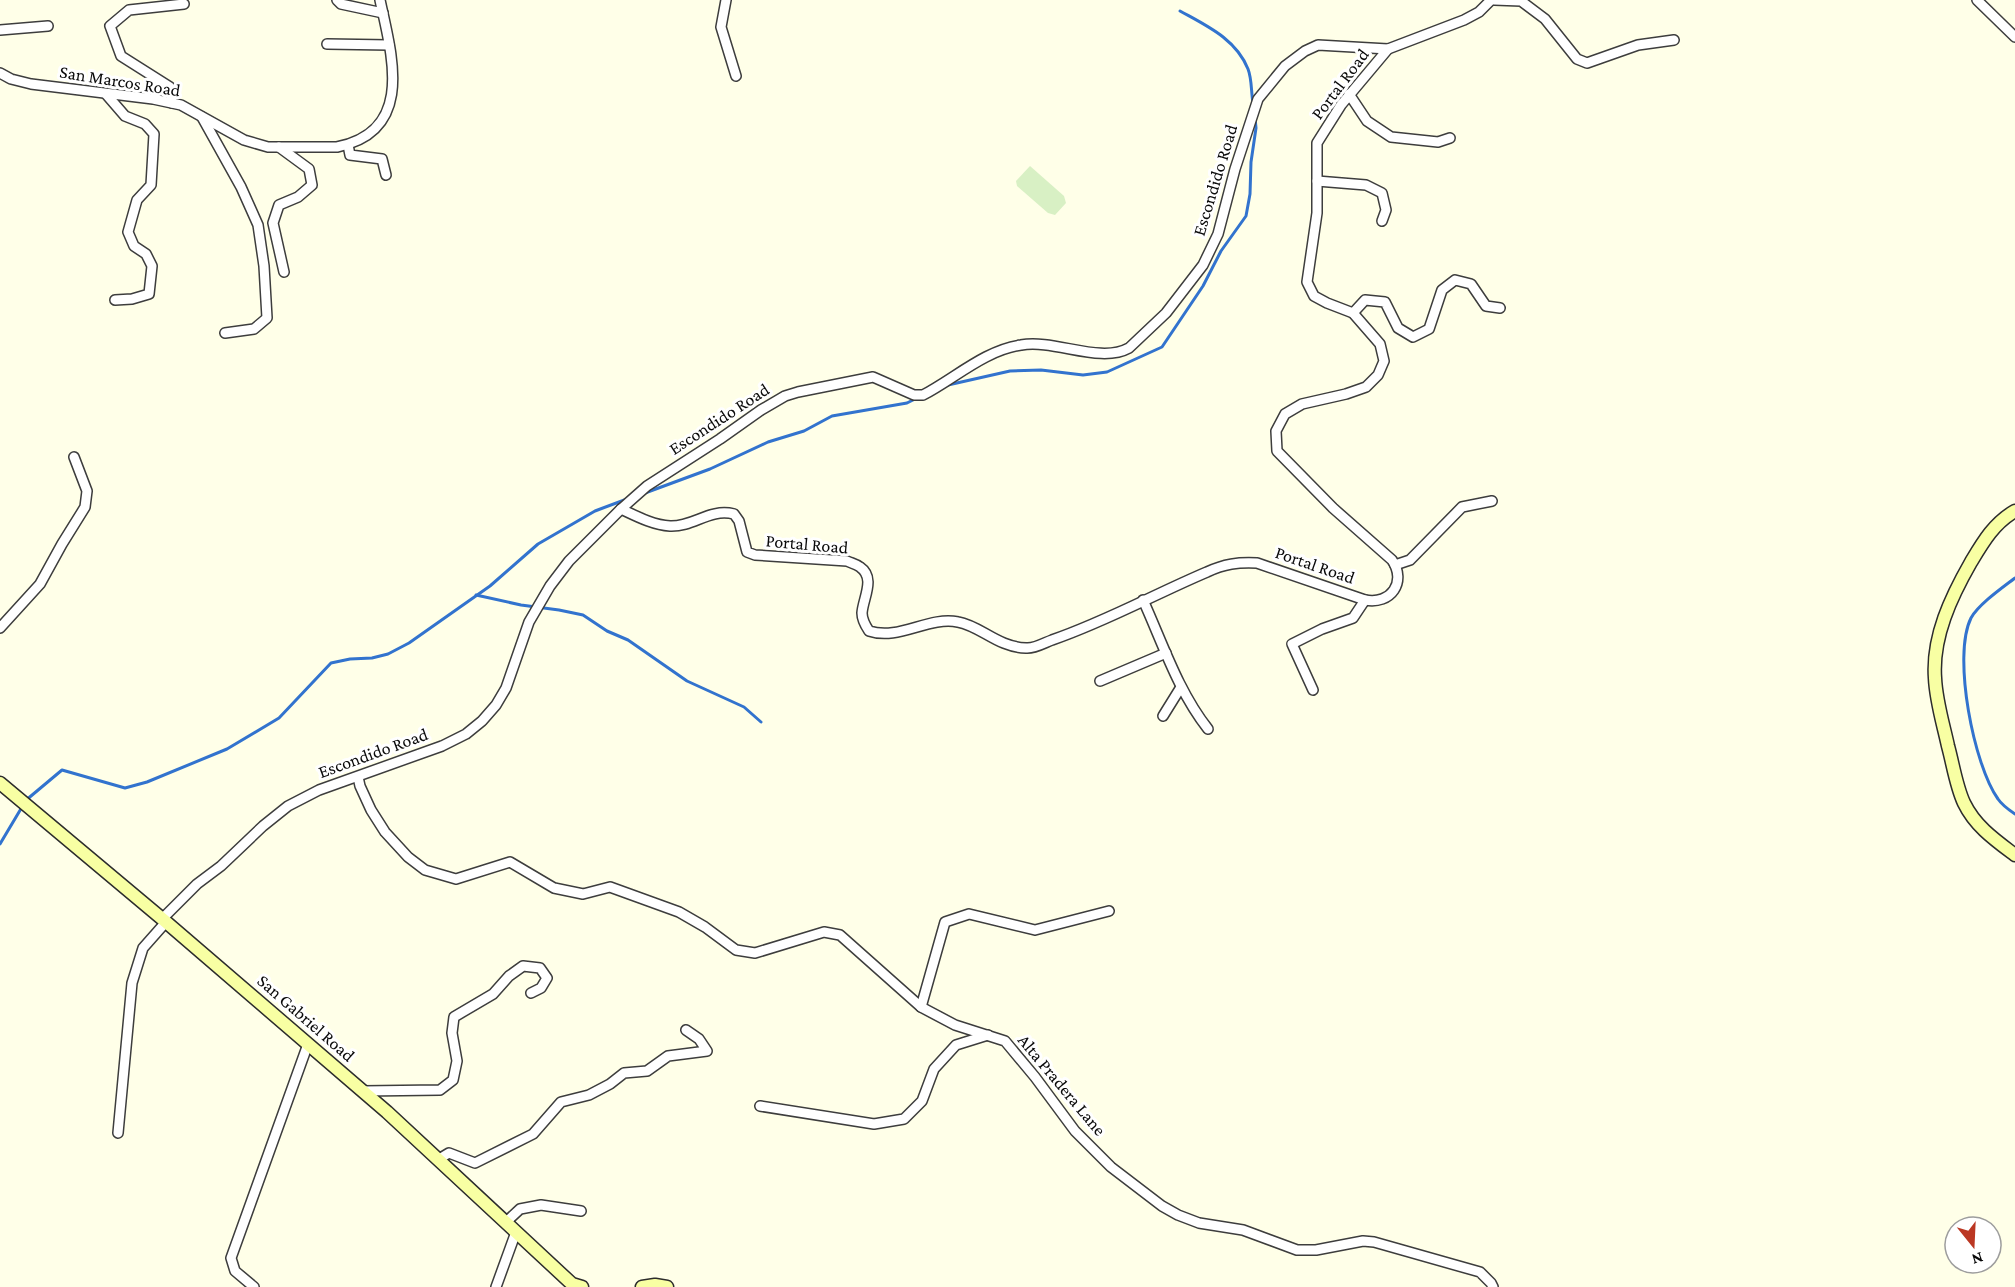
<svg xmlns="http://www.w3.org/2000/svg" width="2015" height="1287" font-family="'Crimson Pro',serif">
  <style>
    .pitch { fill: #d8f0c4 }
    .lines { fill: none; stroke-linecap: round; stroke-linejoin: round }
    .stream { stroke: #3273ce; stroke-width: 3 }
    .street-casing { stroke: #3d3d3d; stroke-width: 12 }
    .secondary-casing { stroke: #2c2c2c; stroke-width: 15 }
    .street { stroke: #fff; stroke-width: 9 }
    .secondary { stroke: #f8ffa3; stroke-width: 12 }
    .labels { text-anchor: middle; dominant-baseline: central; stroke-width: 6; stroke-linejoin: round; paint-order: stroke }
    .street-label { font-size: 18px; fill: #0a0a0a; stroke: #fff }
  </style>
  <rect width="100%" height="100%" fill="#ffffe8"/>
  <path class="pitch" d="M1030 166 1064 196 1066 203 1055 215 1048 213 1017 186 1016 181Z"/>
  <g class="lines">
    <g class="stream">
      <path d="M1180 11C1207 26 1236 39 1248 69 1252 79 1251 92 1253 103"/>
      <path d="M948 385 1010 371 1041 370 1083 375 1107 372 1162 347 1203 286 1221 251 1246 216 1250 194 1251 162 1256 128 1255 118"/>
      <path d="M645 493 710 469 768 442 804 431 832 416 907 403 917 398"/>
      <path d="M2015 578C2002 588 1979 604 1971 618 1952 656 1974 766 1998 799 2002 805 2009 810 2015 814"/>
      <path d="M476 595 521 605 559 610 583 615 607 631 628 640 687 681 744 707 761 722"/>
      <path d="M25 801 62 770 125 788 147 782 227 749 279 718 331 663 350 659 372 658 388 654 409 643 490 586 538 544 595 511 627 499"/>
      <path d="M0 844 22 807"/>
    </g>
    <defs>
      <g id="street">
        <path d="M337 0 341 4 383 13"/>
        <path d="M726 0 721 27 736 76"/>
        <path d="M1494 0 1521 1 1545 19 1577 59 1587 63 1638 45 1674 40"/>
        <path d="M1977 0 2015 37"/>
        <path d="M0 30 48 26"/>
        <path d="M327 44 389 45"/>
        <path d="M0 73 11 79 31 84 153 99 181 105 244 140 268 147H337C415 131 392 56 380 0"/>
        <path d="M106 94 125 116 145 124 154 134 151 185 137 200 128 232 134 246 146 254 152 266 149 294 132 299 115 300"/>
        <path d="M1349 94 1367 121 1391 137 1438 142 1450 138"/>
        <path d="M172 103 170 87 121 56 110 26 129 10 184 4"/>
        <path d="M202 117 241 187 258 225 264 266 267 318 254 329 225 333"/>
        <path d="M348 145 350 155 382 159 386 175"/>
        <path d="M279 147 309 169 312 185 298 197 279 205 273 223 284 272"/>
        <path d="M1317 181 1366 185 1382 193 1386 210 1382 221"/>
        <path d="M1353 313 1365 300 1385 302 1398 328 1413 337 1429 329 1442 290 1455 280 1471 284 1486 306 1500 308"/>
        <path d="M621 509C636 516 653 525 670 526 694 527 709 508 734 514L739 521 747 552 755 555 847 561C851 563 856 564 860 567 876 578 863 598 862 613 862 620 865 625 869 631 899 641 928 616 958 622 981 626 997 647 1026 648 1034 649 1044 643 1052 640 1105 622 1155 594 1207 572 1224 564 1238 562 1257 563L1365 600C1391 605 1407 582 1392 560L1333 508 1277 451 1276 431 1285 414 1302 404 1346 394 1366 387 1378 375 1384 361 1380 344 1353 313 1327 303 1314 296 1307 282 1317 213V143L1341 105 1388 49"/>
        <path d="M1395 565 1410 560 1462 507 1492 501"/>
        <path d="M1143 600C1163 644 1178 691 1208 729"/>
        <path d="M0 628 40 584 62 544 85 507 87 491 74 457"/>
        <path d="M1100 681 1166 653"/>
        <path d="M1313 690 1292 644 1322 629 1353 618 1365 600"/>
        <path d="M1163 716 1181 687"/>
        <path d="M358 777 360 786 371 810 385 832 408 857 425 870 456 879 510 862 554 888 583 894 610 887 679 912 705 927 736 950 755 953 824 932 840 935 921 1007 955 1025 1005 1041 1035 1077 1075 1131 1111 1167 1162 1206 1178 1215 1199 1223 1243 1230 1297 1250H1316L1363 1241 1374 1242 1480 1272 1491 1283 1493 1287"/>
        <path d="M162 919 197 884 221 866 263 826 288 806 319 790 442 746 466 734 482 721 496 705 506 688 529 622 550 586 569 561 621 509 647 486 720 439 761 410 785 396 798 392 873 377 914 395H923C954 379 985 350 1021 345 1055 339 1100 364 1129 348L1166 313 1203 265 1218 234 1235 169 1258 99 1285 66 1305 51 1318 45 1388 49 1464 20 1479 12 1491 0"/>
        <path d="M921 1007 945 922 969 914 1035 930 1109 911"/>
        <path d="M363 1091 440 1090 453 1080 457 1061 452 1033 454 1017 493 994 509 976 523 966 540 968 547 978 541 988 531 993"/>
        <path d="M760 1106 874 1124 904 1119 922 1101 934 1069 956 1045 988 1035"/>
        <path d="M118 1133 132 983 143 948 166 922"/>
        <path d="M439 1159 449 1153 475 1163 533 1134 561 1102 589 1095 610 1084 624 1073 647 1071 668 1056 707 1051 699 1039 686 1030"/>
        <path d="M506 1222 520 1209 541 1205 581 1211"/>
        <path d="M254 1287 235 1271 231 1258 308 1044"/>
        <path d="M496 1287 516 1232"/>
      </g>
      <g id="secondary">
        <path d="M2015 511C1994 523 1983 542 1971 562 1951 597 1932 637 1935 678 1936 701 1943 723 1948 746 1953 764 1956 786 1964 803 1975 826 1995 840 2015 855"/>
        <path d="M0 783 166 922 387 1112 572 1284 582 1287"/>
        <path d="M642 1287 655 1285 667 1287"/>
      </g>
    </defs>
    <use href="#street" class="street-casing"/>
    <use href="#secondary" class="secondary-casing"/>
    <use href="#street" class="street"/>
    <use href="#secondary" class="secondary"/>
  </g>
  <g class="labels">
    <g class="street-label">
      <text transform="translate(120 81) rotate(9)">San Marcos Road</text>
      <text transform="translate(1340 84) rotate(-53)">Portal Road</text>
      <text transform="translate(1215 180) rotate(-73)">Escondido Road</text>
      <text transform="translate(719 419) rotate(-33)">Escondido Road</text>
      <text transform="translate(807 544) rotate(5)">Portal Road</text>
      <text transform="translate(1315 565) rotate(19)">Portal Road</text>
      <text transform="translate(373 753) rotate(-20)">Escondido Road</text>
      <text transform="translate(306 1018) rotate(41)">San Gabriel Road</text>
      <text transform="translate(1062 1085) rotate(50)">Alta Pradera Lane</text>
    </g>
  </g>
  <g transform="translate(1973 1245) rotate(162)"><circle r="28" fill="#ffffff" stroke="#9d9d9d" stroke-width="1.5"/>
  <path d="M0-4.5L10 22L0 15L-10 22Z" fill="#bb3722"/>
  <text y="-9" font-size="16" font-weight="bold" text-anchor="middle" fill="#0a0a0a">N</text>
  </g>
</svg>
